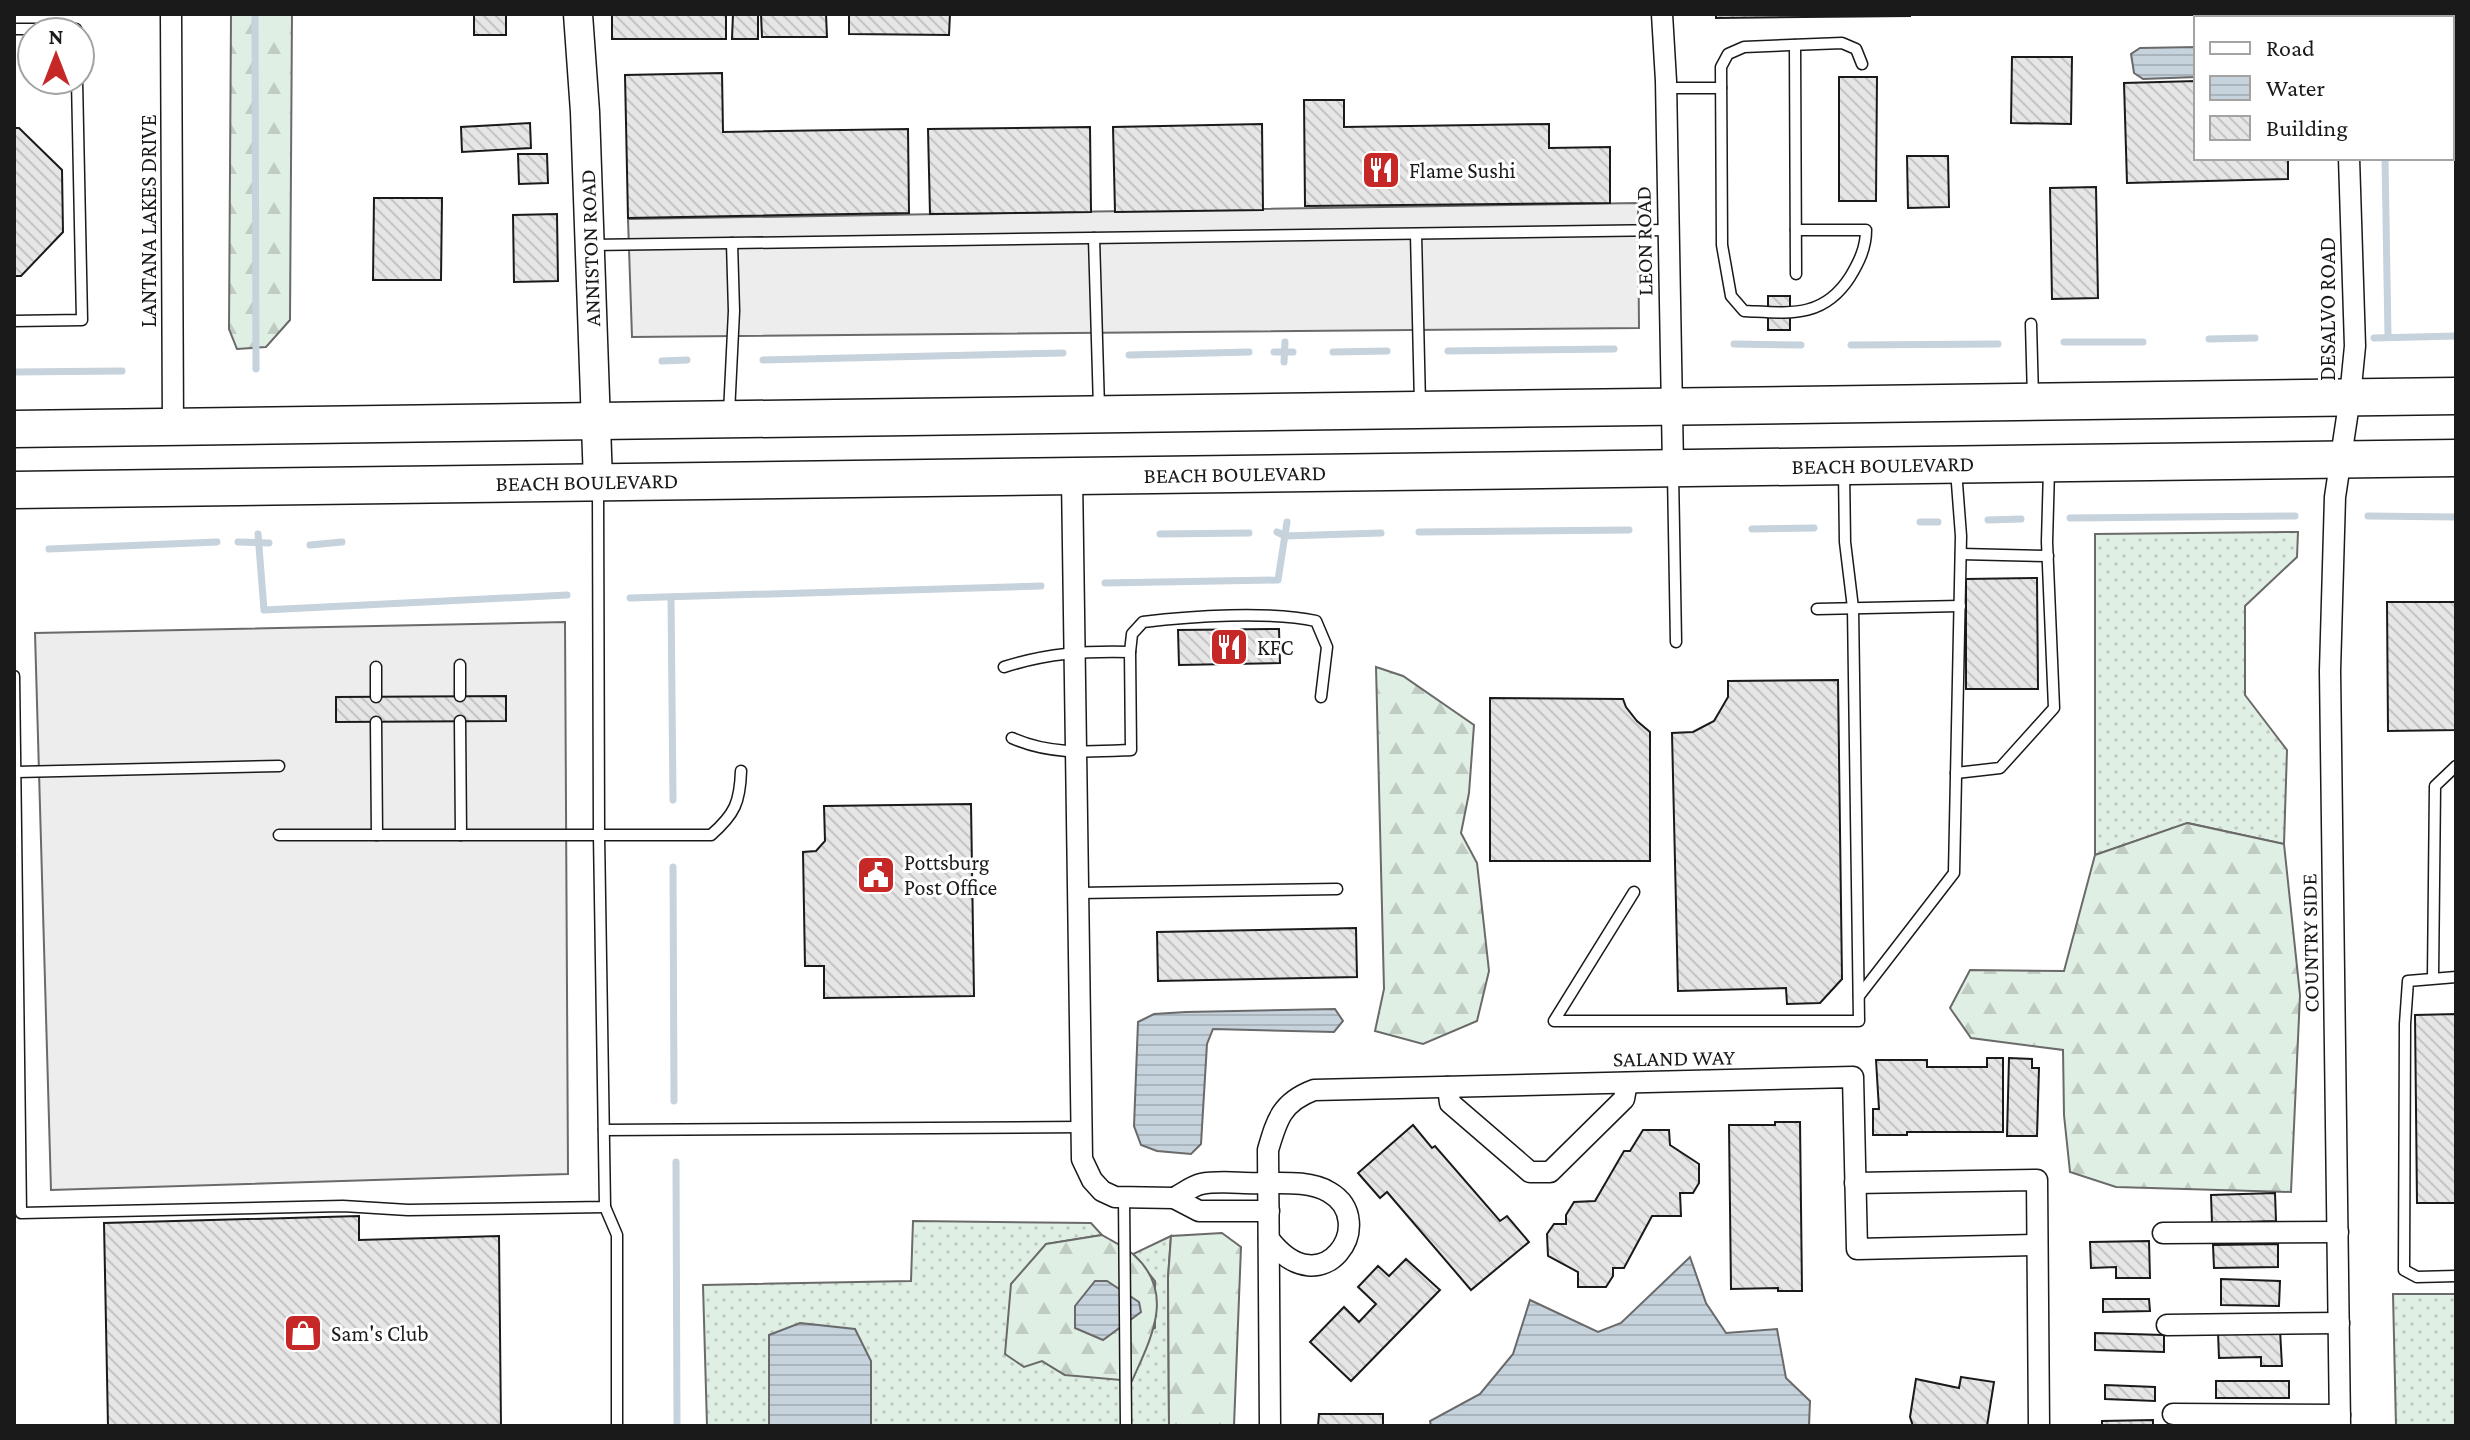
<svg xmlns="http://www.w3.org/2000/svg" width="2470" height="1440" font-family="'Crimson Pro',serif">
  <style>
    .grass { fill: url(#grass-dots); stroke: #6a6a6a; stroke-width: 2 }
    .forest { fill: url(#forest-firs); stroke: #6a6a6a; stroke-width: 2 }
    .parking { fill: #ededed; stroke: #6a6a6a; stroke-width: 2 }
    .water { fill: url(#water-rules); stroke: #6a6a6a; stroke-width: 2 }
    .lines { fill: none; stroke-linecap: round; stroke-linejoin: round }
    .stream { stroke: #c6d2dc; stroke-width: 7 }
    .building { fill: url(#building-back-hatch); stroke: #1a1a1a; stroke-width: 2 }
    .lane-casing { stroke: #1a1a1a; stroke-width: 13 }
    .street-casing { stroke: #1a1a1a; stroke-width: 23 }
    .secondary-casing { stroke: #1a1a1a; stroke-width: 31 }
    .highway-casing { stroke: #1a1a1a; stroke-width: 39 }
    .lane { stroke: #fff; stroke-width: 10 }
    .street { stroke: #fff; stroke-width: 20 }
    .secondary { stroke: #fff; stroke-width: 28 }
    .highway { stroke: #fff; stroke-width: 36 }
    .labels { text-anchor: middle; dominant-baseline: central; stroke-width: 6; stroke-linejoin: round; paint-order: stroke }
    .poi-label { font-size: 22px; fill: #1a1a1a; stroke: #fff; text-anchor: start }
    .street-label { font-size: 22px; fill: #1a1a1a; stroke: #fff }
  </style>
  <defs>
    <pattern id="grass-dots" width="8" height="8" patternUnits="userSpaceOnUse" patternTransform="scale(2)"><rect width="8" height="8" fill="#e0efe3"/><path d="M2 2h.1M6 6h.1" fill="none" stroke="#c0ccc2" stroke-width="1.8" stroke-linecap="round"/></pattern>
    <pattern id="forest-firs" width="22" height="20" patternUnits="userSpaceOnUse" patternTransform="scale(2)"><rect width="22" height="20" fill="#e0efe3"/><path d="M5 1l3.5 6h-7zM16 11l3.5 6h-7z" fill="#c0ccc2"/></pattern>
    <pattern id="water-rules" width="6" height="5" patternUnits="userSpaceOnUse" patternTransform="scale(2)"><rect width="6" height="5" fill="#c6d2dc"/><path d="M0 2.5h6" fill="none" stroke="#aab4bc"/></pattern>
    <pattern id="building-back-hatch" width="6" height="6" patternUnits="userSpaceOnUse" patternTransform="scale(2)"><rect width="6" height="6" fill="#e6e6e6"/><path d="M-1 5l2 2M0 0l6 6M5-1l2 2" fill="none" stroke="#c5c5c5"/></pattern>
  </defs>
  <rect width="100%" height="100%" fill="#fff"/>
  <g class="grass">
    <path d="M2298 532 2297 557 2245 606V695L2287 750 2284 844 2188 823 2095 855V534Z"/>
    <path d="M913 1221 1091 1223 1102 1235 1046 1244 1042 1361 1065 1375 1155 1328V1281L1133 1254 1171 1236 1168 1278 1169 1426H707L703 1285 911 1281Z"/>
    <path d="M2393 1294H2456V1426H2396Z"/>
  </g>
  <g class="forest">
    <path d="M231 14H292L290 320 266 347 237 349 229 329Z"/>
    <path d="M1376 667 1403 676 1474 725 1469 793 1461 833 1477 863 1489 971 1477 1021 1423 1044 1375 1031 1384 989Z"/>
    <path d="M2187 823 2284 844 2300 995 2291 1192 2116 1187 2070 1172 2064 1115 2063 1050 1971 1038 1950 1008 1970 970 2064 971 2095 855Z"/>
    <path d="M1222 1233 1241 1247 1234 1426H1169L1168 1278 1171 1236Z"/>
    <path d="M1102 1235C1112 1241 1125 1247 1134 1255 1176 1293 1151 1338 1132 1381L1065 1375 1042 1361 1024 1367 1005 1354 1011 1284 1046 1244Z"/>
  </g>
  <g class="parking">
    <path d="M1638 203 1639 328 632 337 628 219Z"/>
    <path d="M565 622 568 1174 51 1190 35 633Z"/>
  </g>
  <g class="water">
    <path d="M2196 47V77L2143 79 2134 73 2131 54 2140 48Z"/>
    <path d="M1335 1009 1343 1021 1334 1032 1213 1029 1207 1044 1201 1144 1191 1154 1157 1151 1141 1145 1134 1126 1138 1022 1154 1014 1186 1012Z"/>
    <path d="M1690 1257 1706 1303 1726 1333 1777 1329 1786 1378 1810 1401 1809 1426H1431L1430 1421 1480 1394 1513 1354 1530 1300 1598 1332 1621 1323Z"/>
    <path d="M1095 1281H1107L1139 1302 1141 1312 1103 1340 1075 1328V1306Z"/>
    <path d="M800 1323 855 1329 871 1361V1426H769V1335Z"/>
  </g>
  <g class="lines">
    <g class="stream">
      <path d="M255 14 256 369"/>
      <path d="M2383 14V18"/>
      <path d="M2385 158 2388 336"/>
      <path d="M2374 338 2456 336"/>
      <path d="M2209 339 2255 338"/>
      <path d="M2064 342H2143"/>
      <path d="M1734 344 1801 345"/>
      <path d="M1851 345 1998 344"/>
      <path d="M1448 351 1614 349"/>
      <path d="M1274 352H1293"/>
      <path d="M1333 352 1387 351"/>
      <path d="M1129 355 1249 352"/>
      <path d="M763 360 1063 353"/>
      <path d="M662 361 687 360"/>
      <path d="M1284 362 1285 342"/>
      <path d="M14 372 122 371"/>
      <path d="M2368 516 2456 517"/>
      <path d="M2070 518 2295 516"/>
      <path d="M1988 520 2021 519"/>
      <path d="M1920 522H1938"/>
      <path d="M1752 529 1814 528"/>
      <path d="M1277 532 1285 536 1381 533"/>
      <path d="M1419 532 1629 530"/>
      <path d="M258 534 264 610 567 595"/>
      <path d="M1160 534 1249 533"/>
      <path d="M238 542 269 543"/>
      <path d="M310 545 342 542"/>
      <path d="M49 549 217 542"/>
      <path d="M1105 583 1278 580 1287 522"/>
      <path d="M671 597 673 800"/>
      <path d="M630 598 1041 586"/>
      <path d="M673 867 674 1101"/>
      <path d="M676 1162 677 1426"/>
    </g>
  </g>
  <g class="building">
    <rect x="474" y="14" width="32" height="21"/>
    <rect x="612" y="14" width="114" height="25"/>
    <path d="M733 14H758V39H732Z"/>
    <path d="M761 14H826L827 37H762Z"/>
    <path d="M849 14H950L949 35 849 34Z"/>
    <path d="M1716 14H1910V16L1716 18Z"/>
    <path d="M2012 57H2072L2071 124 2011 123Z"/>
    <path d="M722 73 723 132 908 129 909 213 628 218 625 75Z"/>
    <path d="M1839 77H1877L1876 201H1839Z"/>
    <path d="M2196 81V158H2288V179L2127 183 2124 83Z"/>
    <path d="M1304 100H1344V127L1549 124V148L1610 147V203L1305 206Z"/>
    <path d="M530 123 531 148 462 152 461 127Z"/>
    <path d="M1262 124 1263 210 1115 212 1113 127Z"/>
    <path d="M1090 127 1091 212 930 214 928 129Z"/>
    <path d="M14 128H19L62 170 63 232 21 276H14Z"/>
    <path d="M518 154H547L548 183 519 184Z"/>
    <path d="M1907 156H1948L1949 207 1908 208Z"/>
    <path d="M2096 187 2098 298 2052 299 2050 188Z"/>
    <path d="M374 198H442L441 280H373Z"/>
    <path d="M557 214 558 281 514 282 513 215Z"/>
    <rect x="1768" y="296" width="22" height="34"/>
    <path d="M2037 578 2038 689H1966V579Z"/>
    <path d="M2387 602H2456V730L2388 731Z"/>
    <path d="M1279 629 1280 663 1179 665 1178 630Z"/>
    <path d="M1838 680 1842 979 1820 1003 1787 1004 1786 988 1678 991 1672 733 1693 732 1714 721 1728 697V681Z"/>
    <path d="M506 696V721L336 722V697Z"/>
    <path d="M1490 698 1623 699 1626 707 1637 721 1650 732V861H1490Z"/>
    <path d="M971 804 974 996 824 998V966H805L803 852 816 851 825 841 824 806Z"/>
    <path d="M1356 928 1357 977 1158 981 1157 932Z"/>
    <path d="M2456 1014V1203H2417L2415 1015Z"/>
    <path d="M1987 1058H2003V1132H1907V1135H1873V1109H1879L1876 1060H1927V1067H1987Z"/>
    <path d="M2009 1058 2032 1059V1068H2039L2037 1136H2007Z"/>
    <path d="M1775 1122H1800L1802 1291H1778V1288L1731 1289 1729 1125H1775Z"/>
    <path d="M1413 1125 1432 1148 1435 1146 1500 1221 1507 1216 1529 1242 1471 1290 1387 1192 1380 1198 1358 1173Z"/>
    <path d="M1643 1130H1669L1670 1145 1699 1164V1183L1693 1193H1680L1681 1216H1652L1624 1268H1613V1276L1606 1287H1578V1272L1548 1256 1547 1234 1554 1224H1566V1215L1574 1202 1595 1201 1624 1151H1630Z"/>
    <path d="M2275 1193 2276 1221 2212 1223 2211 1195Z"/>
    <path d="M359 1216V1240L499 1236 501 1426H108L104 1223Z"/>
    <path d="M2149 1241 2150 1278H2116V1267L2091 1268 2090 1242Z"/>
    <path d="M2278 1244V1267L2214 1268 2213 1245Z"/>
    <path d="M1406 1259 1440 1290 1351 1381 1310 1342 1344 1307 1359 1322 1376 1304 1358 1287 1378 1266 1389 1276Z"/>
    <path d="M2221 1279 2280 1281 2279 1306 2221 1305Z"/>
    <path d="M2103 1299H2149L2150 1311 2103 1312Z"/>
    <path d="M2280 1330 2282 1366H2261V1357L2219 1358 2218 1332Z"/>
    <path d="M2095 1333 2164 1335V1352L2095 1350Z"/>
    <path d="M1961 1377 1994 1382 1987 1426H1913L1910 1417 1916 1379 1959 1388Z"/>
    <rect x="2216" y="1381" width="73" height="17"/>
    <path d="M2105 1385 2155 1387V1401L2105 1399Z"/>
    <path d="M1319 1414H1383V1426H1318Z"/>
    <path d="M2153 1420V1426H2102V1421Z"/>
  </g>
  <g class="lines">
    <defs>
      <g id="lane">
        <path d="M14 29H76V32"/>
        <path d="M1795 45 1796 274"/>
        <path d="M1666 88H1721"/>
        <path d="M1796 230H1866C1866 248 1859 262 1850 277 1823 319 1789 313 1744 311L1731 296 1722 245 1721 67 1728 54 1744 47 1842 43 1856 49 1862 64"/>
        <path d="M1416 234 1420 404"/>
        <path d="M1094 238 1099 408"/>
        <path d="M592 245 1668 230"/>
        <path d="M14 321 82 320 77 80"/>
        <path d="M2031 324 2033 398"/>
        <path d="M729 413 734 311 732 243"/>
        <path d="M1673 473 1676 642"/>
        <path d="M1961 554 2048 556"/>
        <path d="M1817 609 1960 606"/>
        <path d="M1130 652 1132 634 1143 622C1191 616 1269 611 1316 621L1327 647 1321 697"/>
        <path d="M460 665V696"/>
        <path d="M376 667V697"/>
        <path d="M1004 667C1048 653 1084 651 1130 652L1131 750C1089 752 1050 755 1012 738"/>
        <path d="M14 676 21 1213 343 1206 408 1210 605 1207 599 835 598 488"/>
        <path d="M460 721 461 835"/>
        <path d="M376 722 377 835"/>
        <path d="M16 772 279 766"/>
        <path d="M1956 773 2000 768 2054 708 2047 542 2049 469"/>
        <path d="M279 835H711C735 814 740 802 741 771"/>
        <path d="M1634 892 1554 1021H1859L1853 608 1845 542 1844 471"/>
        <path d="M1078 893 1337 889"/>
        <path d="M2433 977 2435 786 2456 766"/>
        <path d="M2456 977 2408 981 2405 1024 2404 1270 2417 1277 2456 1276"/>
        <path d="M1859 996 1954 873 1961 536 1956 470"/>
        <path d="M604 1130 1081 1127"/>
        <path d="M1124 1197 1126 1426"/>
        <path d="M605 1207 617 1235V1426"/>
      </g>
      <g id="street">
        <path d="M171 14 173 427"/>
        <path d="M1662 14 1666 81 1673 467"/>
        <path d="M2347 14V18"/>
        <path d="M1072 477 1082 1159 1092 1180 1102 1191 1115 1197 1174 1198 1199 1211H1269"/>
        <path d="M1448 1087 1450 1103 1530 1172H1550L1624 1099 1627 1083"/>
        <path d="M1855 1183 2037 1180 2039 1426"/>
        <path d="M1174 1198C1182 1194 1192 1186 1201 1184 1220 1180 1243 1184 1263 1183 1283 1183 1311 1181 1329 1192 1380 1221 1323 1309 1269 1239"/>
        <path d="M2163 1233 2338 1232"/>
        <path d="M2167 1325 2339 1323"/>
        <path d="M2173 1414 2340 1415"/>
        <path d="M1270 1426 1268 1150C1277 1119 1282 1102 1314 1090L1853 1077 1857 1249 2037 1245"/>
        <path d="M2340 1426 2330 671 2335 497 2350 397 2355 346 2349 158"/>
      </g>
      <path id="secondary" d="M578 14 585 112 598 482"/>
      <g id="highway">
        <path d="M14 429 2456 396"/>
        <path d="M14 490 2456 458"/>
      </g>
    </defs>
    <use href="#lane" class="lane-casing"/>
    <use href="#street" class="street-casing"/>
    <use href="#secondary" class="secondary-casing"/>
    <use href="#highway" class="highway-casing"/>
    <use href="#lane" class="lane"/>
    <use href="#street" class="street"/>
    <use href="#secondary" class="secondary"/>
    <use href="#highway" class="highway"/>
  </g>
  <defs>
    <symbol id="restaurant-square" viewBox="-11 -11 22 22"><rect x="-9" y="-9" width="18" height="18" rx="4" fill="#c62828" stroke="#fff"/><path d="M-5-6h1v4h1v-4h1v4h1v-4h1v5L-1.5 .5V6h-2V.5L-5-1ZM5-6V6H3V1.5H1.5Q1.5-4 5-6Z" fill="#fff"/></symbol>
    <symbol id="civic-square" viewBox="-11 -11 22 22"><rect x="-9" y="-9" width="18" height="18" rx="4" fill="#c62828" stroke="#fff"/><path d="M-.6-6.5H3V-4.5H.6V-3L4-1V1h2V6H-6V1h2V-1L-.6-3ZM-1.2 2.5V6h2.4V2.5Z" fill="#fff"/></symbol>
    <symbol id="shop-square" viewBox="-11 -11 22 22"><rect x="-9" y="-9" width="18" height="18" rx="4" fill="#c62828" stroke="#fff"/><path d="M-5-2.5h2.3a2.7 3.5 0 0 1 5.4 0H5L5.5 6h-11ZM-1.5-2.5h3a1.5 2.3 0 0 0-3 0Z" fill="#fff"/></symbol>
  </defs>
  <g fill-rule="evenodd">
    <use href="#restaurant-square" x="1359" y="148" width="44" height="44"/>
    <use href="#restaurant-square" x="1207" y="625" width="44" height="44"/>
    <use href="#civic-square" x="854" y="853" width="44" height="44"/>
    <use href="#shop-square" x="281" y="1311" width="44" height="44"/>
  </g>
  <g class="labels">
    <g class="poi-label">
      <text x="1409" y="170">Flame Sushi</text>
      <text x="1257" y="647">KFC</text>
      <text x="904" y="862">Pottsburg<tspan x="904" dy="25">Post Office</tspan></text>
      <text x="331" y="1333">Sam's Club</text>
    </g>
    <g class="street-label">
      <text transform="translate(148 221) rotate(-90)">LANTANA LAKES DRIVE</text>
      <text transform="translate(1644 241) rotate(-91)">LEON ROAD</text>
      <text transform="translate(590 248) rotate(-92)">ANNISTON ROAD</text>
      <text transform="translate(2327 309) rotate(-90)">DESALVO ROAD</text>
      <text transform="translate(1883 465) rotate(-1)">BEACH BOULEVARD</text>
      <text transform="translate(1235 474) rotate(-1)">BEACH BOULEVARD</text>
      <text transform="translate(587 482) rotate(-1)">BEACH BOULEVARD</text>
      <text transform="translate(2310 943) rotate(-91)">COUNTRY SIDE</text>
      <text transform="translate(1674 1058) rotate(-1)">SALAND WAY</text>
    </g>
  </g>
  <rect width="2470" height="1440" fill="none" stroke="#1a1a1a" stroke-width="32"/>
  <rect x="2194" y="16" width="260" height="144" fill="#ffffff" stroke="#a3a3a3" stroke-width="2"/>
  <rect x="2210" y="42" width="40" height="12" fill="#ffffff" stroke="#a3a3a3" stroke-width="2"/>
  <text x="2266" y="56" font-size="24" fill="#1a1a1a">Road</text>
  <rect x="2210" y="76" width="40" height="24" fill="url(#water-rules)" stroke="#a3a3a3" stroke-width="2"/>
  <text x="2266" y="96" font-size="24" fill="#1a1a1a">Water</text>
  <rect x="2210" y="116" width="40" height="24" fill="url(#building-back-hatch)" stroke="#a3a3a3" stroke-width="2"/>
  <text x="2266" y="136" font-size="24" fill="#1a1a1a">Building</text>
  <g transform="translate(56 56)"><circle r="38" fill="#ffffff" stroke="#a3a3a3" stroke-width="2"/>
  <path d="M0-6L14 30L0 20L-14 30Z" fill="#c62828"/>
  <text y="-12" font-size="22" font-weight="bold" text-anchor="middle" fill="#1a1a1a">N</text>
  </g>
</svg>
